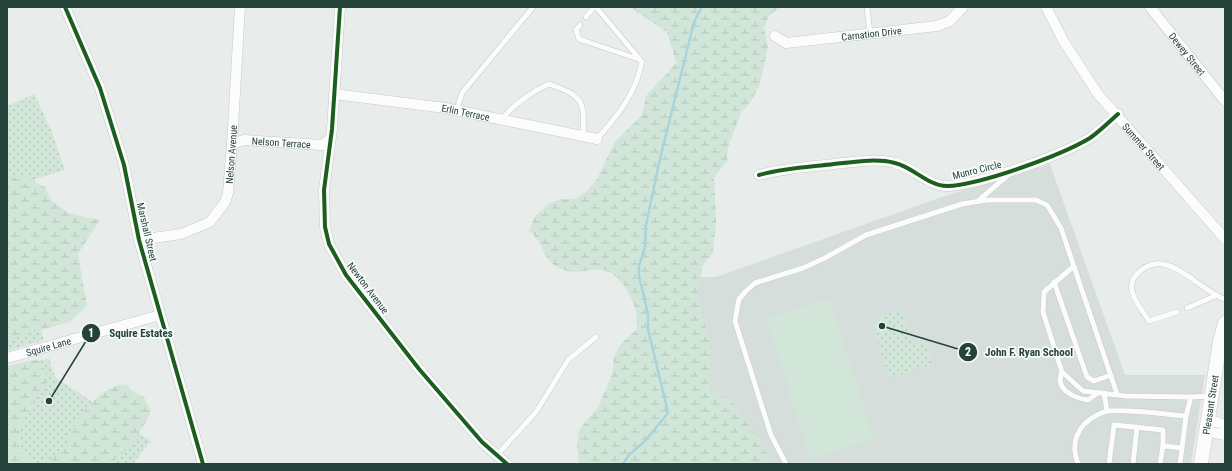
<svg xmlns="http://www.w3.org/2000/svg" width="1232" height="471" font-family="'Roboto Condensed',sans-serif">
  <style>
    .built { fill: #d6dedb }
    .grass { fill: url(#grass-dots) }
    .wetland { fill: url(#wetland-marsh) }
    .pitch { fill: #d1e6d8 }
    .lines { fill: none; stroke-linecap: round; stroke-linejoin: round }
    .stream { stroke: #a9d4db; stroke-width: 2.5 }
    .service-casing { stroke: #c5cac8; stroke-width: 6 }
    .minor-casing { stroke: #c5cac8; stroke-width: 11 }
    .secondary-casing { stroke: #c3cbc8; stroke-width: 15 }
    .service { stroke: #fcfcfc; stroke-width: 5 }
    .minor { stroke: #fcfcfc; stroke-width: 10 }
    .secondary { stroke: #fcfcfc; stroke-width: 14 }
    .cycleway-casing { stroke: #f7fbf9; stroke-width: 6 }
    .cycleway { stroke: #1b5e20; stroke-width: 4 }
    .labels { text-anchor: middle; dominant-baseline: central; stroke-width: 3.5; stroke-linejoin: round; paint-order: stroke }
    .street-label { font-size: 10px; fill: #24423a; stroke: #f7fbf9 }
    .leader { fill: none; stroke: #24423a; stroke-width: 1.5 }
    .callout-dot { fill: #24423a; stroke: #f7fbf9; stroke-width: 1.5 }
    .mark-label { font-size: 12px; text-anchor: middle; font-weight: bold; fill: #fff }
    .callout-label { font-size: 11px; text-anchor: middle; font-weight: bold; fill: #24423a; stroke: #f7fbf9; stroke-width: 3.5; stroke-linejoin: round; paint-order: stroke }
  </style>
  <defs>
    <pattern id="grass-dots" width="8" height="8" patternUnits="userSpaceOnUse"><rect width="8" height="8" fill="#d1e6d8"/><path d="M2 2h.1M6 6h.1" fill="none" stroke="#b3c6ba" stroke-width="1.8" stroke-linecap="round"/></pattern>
    <pattern id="wetland-marsh" width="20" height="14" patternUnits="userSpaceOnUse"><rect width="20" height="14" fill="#d1e6d8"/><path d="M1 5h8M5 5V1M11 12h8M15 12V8" fill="none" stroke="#b3c6ba"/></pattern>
  </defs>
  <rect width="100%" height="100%" fill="#e8edeb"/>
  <path class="built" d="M1050 164 1125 375H1205L1191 464H634L645 277H716L939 198Z"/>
  <g class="grass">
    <path d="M34 94 52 132 65 170 35 179 56 249 22 265 44 340 7 351V106Z"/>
    <path d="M901 310 913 345 925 342 932 364 889 378 873 325 880 317Z"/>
    <path d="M49 358 55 377 151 441 133 464H7V370Z"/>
  </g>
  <g class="wetland">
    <path d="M630 7H780L769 16 764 28 768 47 759 87 750 103 741 113 728 147 727 161 714 178 716 219 713 253 703 265 697 297 709 340 710 391 732 401 757 437 772 464H579L577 444 579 430 598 407 612 375 614 357 620 345 637 329C637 309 636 306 626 289 602 250 581 285 554 265 545 259 544 250 539 242 536 238 533 234 529 230L536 215 550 203 561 199H575L587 191 597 179 614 143 642 115 646 96 676 63 667 32Z"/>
    <path d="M25 177 45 187 52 201 69 213 100 220 78 254 87 306 69 322 17 337 7 342V178Z"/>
    <path d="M39 359 48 378 19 428V451L35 464H7V366Z"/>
    <path d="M120 384 128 385 131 390 144 397 151 411C142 432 129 450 110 464H40L56 456 67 446 71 430 80 416 100 394Z"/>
  </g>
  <path class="pitch" d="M829 299 874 439 811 460 766 319Z"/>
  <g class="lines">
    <path class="stream" d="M623 464 629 455 645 441 668 413 648 329V314L639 276V266L645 247 646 225 659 163 694 22 702 7"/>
    <defs>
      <g id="service">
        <path d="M596 7 642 62C635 95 618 115 597 139"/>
        <path d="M867 7 870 34"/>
        <path d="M586 17 594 7"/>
        <path d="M580 25 576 30 579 39 638 59"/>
        <path d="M456 111 462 93 533 7"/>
        <path d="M502 119C512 106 534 90 549 84 582 96 585 99 583 135"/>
        <path d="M978 201 1008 175"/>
        <path d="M1074 266 1044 292 1043 312 1062 372 1083 391 1126 396 1191 397"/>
        <path d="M1054 282 1087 377 1094 381 1111 375"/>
        <path d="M1187 308 1215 296"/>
        <path d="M1177 312 1149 321C1141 308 1123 289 1136 275 1165 242 1198 291 1225 299"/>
        <path d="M1062 372C1054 389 1074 398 1088 400L1098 393"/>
        <path d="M1104 393 1107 411"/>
        <path d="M1163 446 1182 448"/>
        <path d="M497 455 536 412 568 360 596 337"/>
        <path d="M786 464 771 435 735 321 739 299 746 291 755 283 803 268 825 258 866 235 962 204 987 200H1036L1047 205 1061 228 1117 394"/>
        <path d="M1078 464C1070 444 1077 425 1097 415 1100 414 1104 411 1108 411 1132 409 1162 414 1186 416"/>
        <path d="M1109 464 1114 425 1163 430V446L1160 464"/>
        <path d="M1133 464 1137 427"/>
        <path d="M1180 464 1186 416 1191 397 1210 396"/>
      </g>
      <g id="minor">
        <path d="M65 7 100 88 124 165 139 240 203 464"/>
        <path d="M340 7 332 129 324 190 325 227 329 244 346 275 419 369 482 442 507 464"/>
        <path id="s1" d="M1046 7 1064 42 1098 94 1225 239"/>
        <path id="s2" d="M1150 7 1225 101"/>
        <path id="s3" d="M775 36 786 43 937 26 950 21 963 7"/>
        <path id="s4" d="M334 94 445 108 597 139"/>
        <path id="s5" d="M232 144 244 140 322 145 330 139"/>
        <path d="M759 175C784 168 809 167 834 164 853 162 876 158 895 163 913 167 928 186 947 186 980 185 1062 155 1090 138 1100 131 1109 122 1118 114"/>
        <path id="s6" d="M139 240 181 234 210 222 225 202 228 193 232 144 240 7"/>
        <path id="s7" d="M7 358 160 315"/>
        <path d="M1208 419 1225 425"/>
        <path d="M1206 431 1225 435"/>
      </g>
      <g id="secondary">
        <path id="s8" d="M1201 464 1220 341 1225 323"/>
      </g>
    </defs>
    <use href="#service" class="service-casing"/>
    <use href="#minor" class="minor-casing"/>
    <use href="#secondary" class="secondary-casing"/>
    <use href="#service" class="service"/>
    <use href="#minor" class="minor"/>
    <use href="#secondary" class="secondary"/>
    <defs>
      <g id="cycleway">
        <path d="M65 7 100 88 124 165 139 240 203 464"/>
        <path d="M340 7 332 129 324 190 325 227 329 244 346 275 419 369 482 442 507 464"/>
        <path d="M759 175C784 168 809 167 834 164 853 162 876 158 895 163 913 167 928 186 947 186 980 185 1062 155 1090 138 1100 131 1109 122 1118 114"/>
      </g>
    </defs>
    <use href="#cycleway" class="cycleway-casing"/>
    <use href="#cycleway" class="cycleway"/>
  </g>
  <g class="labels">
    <g class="street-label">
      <text stroke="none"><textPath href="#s3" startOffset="99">Carnation Drive</textPath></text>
      <text stroke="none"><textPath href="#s2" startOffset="60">Dewey Street</textPath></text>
      <text stroke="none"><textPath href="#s4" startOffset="133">Erlin Terrace</textPath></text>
      <text stroke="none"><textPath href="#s5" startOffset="50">Nelson Terrace</textPath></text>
      <text stroke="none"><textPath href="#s1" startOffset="171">Summer Street</textPath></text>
      <text stroke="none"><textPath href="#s6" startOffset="147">Nelson Avenue</textPath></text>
      <text transform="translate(977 170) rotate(-14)">Munro Circle</text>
      <text transform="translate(147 232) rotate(77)">Marshall Street</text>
      <text transform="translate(368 288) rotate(53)">Newton Avenue</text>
      <text stroke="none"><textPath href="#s7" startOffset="43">Squire Lane</textPath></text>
      <text stroke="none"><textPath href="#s8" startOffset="60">Pleasant Street</textPath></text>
    </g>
  </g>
  <path class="leader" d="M49 401L91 333M882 326L968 352"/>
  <g class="callout-dot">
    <circle cx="49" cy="401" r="4"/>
    <circle cx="882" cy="326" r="4"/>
    <circle cx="91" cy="333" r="10"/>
    <circle cx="968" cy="352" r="10"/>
  </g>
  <g class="mark-label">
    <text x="91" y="337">1</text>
    <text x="968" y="356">2</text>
  </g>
  <g class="callout-label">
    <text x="141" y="337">Squire Estates</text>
    <text x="1029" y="356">John F. Ryan School</text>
  </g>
  <rect width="1232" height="471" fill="none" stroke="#24423a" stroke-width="16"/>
</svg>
